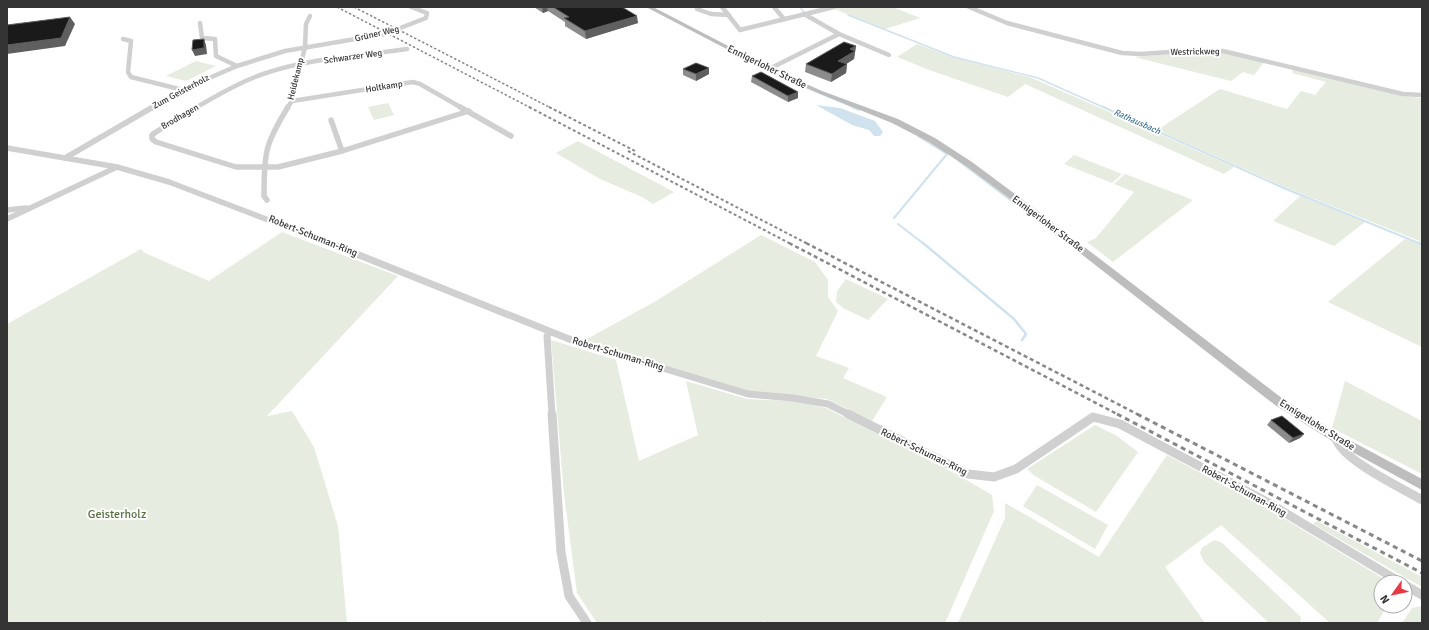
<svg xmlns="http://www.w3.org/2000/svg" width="1429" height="630" font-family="Signika,sans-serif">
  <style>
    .green { fill: #e6ecdf }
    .water { fill: #cfe2ee }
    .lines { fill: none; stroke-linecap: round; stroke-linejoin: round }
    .stream-far2 { stroke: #cfe2ee; stroke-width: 1.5 }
    .stream-far1 { stroke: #cfe2ee; stroke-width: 2 }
    .stream { stroke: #cfe2ee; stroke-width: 2.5 }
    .minor-far3 { stroke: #d0d0d0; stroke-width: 4.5 }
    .minor-far2 { stroke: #d0d0d0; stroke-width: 5.5 }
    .minor-far1 { stroke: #d0d0d0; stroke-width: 7 }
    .minor { stroke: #d0d0d0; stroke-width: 9 }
    .secondary { fill: #bdbdbd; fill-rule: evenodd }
    .rail-far3 { stroke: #888; stroke-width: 1.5; stroke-dasharray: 2.5 2; stroke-linecap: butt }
    .rail-far2 { stroke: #888; stroke-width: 2; stroke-dasharray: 3 2.5; stroke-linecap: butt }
    .rail-far1 { stroke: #888; stroke-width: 2.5; stroke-dasharray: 4 3; stroke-linecap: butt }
    .rail { stroke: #888; stroke-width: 3; stroke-dasharray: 5 4; stroke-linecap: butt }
    .wall { fill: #8c8c8c }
    .shaded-wall { fill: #5f5f5f }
    .building { fill: #1a1a1a; stroke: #5f5f5f }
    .labels { text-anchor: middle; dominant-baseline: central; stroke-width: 4; stroke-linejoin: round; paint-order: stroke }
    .far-street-label { font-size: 9px; fill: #333; stroke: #fff }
    .far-water-label { font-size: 9px; font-style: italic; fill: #3f7597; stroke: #fff }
    .street-label { font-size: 10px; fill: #333; stroke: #fff }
    .near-park-label { font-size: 12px; fill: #56703f; stroke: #fff }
  </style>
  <rect width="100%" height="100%" fill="#fff"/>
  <g class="green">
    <path d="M840 7H893L920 18 885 29 834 9Z"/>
    <path d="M917 44 953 57 1032 78 1234 167 1224 174 1025 84 1008 97 932 71 897 57Z"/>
    <path d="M1196 52 1224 53 1265 61 1254 75 1243 72 1231 81 1134 57Z"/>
    <path d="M196 61 216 66 186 81 166 76Z"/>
    <path d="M1294 68 1404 96 1422 98V242L1287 188 1157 130 1220 89 1287 109 1301 91 1315 95 1326 82 1292 73Z"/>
    <path d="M388 103 394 115 374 120 368 107Z"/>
    <path d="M578 141 674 192 653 204 642 197 600 179 556 153Z"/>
    <path d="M1074 155 1122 174 1112 183 1064 164Z"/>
    <path d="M1125 174 1193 200 1113 262 1087 242 1096 238 1134 192 1114 184Z"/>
    <path d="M1300 196 1365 222 1334 246 1273 221Z"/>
    <path d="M282 232 398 276 267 416 292 411 314 447 338 526 347 623H7V324L141 249 145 253 209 281Z"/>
    <path d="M761 235 815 262 828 280V297L838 311 816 356 849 368 843 378 887 397 872 421 827 399 748 391 585 340 656 301Z"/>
    <path d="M1405 239 1422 245V347L1328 302Z"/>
    <path d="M846 279 888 299 868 320 843 308 836 302 837 291Z"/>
    <path d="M551 340 616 360 639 461 698 435 686 381 747 399 794 401 826 408 956 474 992 495 994 511 945 623H768L764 621 762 623H597L577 593 564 494Z"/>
    <path d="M1345 381 1422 421V474L1332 428Z"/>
    <path d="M1095 425 1117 436 1138 452 1096 512 1035 476 1027 469Z"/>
    <path d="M1167 455 1270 510 1389 582H1381V606H1387L1377 623H1330L1221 525 1165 567 1205 623H958L1005 518V503L1099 557Z"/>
    <path d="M1037 485 1108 525 1095 549 1023 506Z"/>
    <path d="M1317 521 1422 577V587L1313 524Z"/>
    <path d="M1214 540 1221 542 1301 617 1300 623H1269L1204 562 1200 553 1202 548Z"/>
    <path d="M1422 606V623H1402L1412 608Z"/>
  </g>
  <path class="water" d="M816 105 840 108 875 121 883 132 880 136H874L869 130 852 125Z"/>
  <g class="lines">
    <g class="stream-far2">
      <path d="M800 7 804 12"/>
      <path d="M848 15 954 57 1038 78 1105 108"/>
      <path d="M771 73 855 108"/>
    </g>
    <g class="stream-far1">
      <path d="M852 107 859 110"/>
      <path d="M1103 107 1286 189 1421 244"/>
      <path d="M955 158 1059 237"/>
      <path d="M894 218 947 154 918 136"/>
      <path d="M898 224 924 244"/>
    </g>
    <g class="stream">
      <path d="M923 243 1014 319 1026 334 1022 340"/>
      <path d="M1419 243 1422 244"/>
    </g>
    <g class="minor-far3">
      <path d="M722 7 740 30 834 7"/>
      <path d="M774 7 784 19"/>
      <path d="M969 7 1007 23 1122 53 1141 54 1200 50 1223 51 1403 94 1422 95"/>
      <path d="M697 9 711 14 729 15"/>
      <path d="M804 14 839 34 889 55"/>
      <path d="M200 23 202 38 215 39 216 56 237 66"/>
      <path d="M123 39 131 41 128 72 131 77 183 90"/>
      <path d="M769 69 839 34"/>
      <path d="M292 101 413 82 420 84 462 108"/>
      <path d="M151 108 186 88 237 66 285 51 385 34 426 18 427 13 411 7"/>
      <path d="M195 108C218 95 241 81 266 73 311 58 360 56 407 49"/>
      <path d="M287 108 292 101 305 47 306 24 310 16"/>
    </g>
    <g class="minor-far2">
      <path d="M197 107 156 132 152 135V139L156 142 236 167H278L342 151 469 111"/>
      <path d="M460 107 511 136"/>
      <path d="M331 120 342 151"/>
      <path d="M7 148 117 167 169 182 331 244"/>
      <path d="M65 158 153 107"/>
      <path d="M267 200 264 196C264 153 265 144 288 107"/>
      <path d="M7 210 26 208"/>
      <path d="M7 219 117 167"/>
    </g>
    <g class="minor-far1">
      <path d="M329 243 574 341 748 394 793 398 828 404 850 415"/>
      <path d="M550 332 547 336 552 415"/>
    </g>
    <g class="minor">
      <path d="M552 414 561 552 569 596 587 623"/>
      <path d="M848 414 968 474 994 477 1016 469 1093 417 1120 424 1267 502 1400 582"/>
      <path d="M1336 438C1340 459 1402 488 1422 500"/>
      <path d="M1405 585 1422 595"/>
    </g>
    <path class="secondary" d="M646 7H653L771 68 822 91 898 119 935 138 972 162 1023 200 1283 399 1340 435 1422 479V490L1332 441 1275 405 1017 204 966 166 929 142 892 123 818 93 767 70Z"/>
    <g class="rail-far3">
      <path d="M337 7 531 108"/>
      <path d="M354 7 551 108"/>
    </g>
    <g class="rail-far2">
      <path d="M529 107 791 244"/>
      <path d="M549 107 635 151"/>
      <path d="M628 151 808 244"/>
    </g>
    <g class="rail-far1">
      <path d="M789 243 1119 415"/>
      <path d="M806 243 1139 415"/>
    </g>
    <g class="rail">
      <path d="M1117 414 1422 573"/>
      <path d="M1137 414 1422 561"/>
    </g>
  </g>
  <g class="wall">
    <path d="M534 7H622L638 23 586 39 565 26V22L548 11 543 13Z"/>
    <path d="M856 46 854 59 846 64H847L846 73 831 82 805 72 806 64Z"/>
    <path d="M683 69 709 74 696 81 683 75Z"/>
    <path d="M752 76 798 92V98L788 102 751 82Z"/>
    <path d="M1271 420 1304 434 1300 438 1289 443 1267 425Z"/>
  </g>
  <g class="shaded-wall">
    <path d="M542 7H547L548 11 543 13Z"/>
    <path d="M637 16 638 23 586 39 585 31Z"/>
    <path d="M70 17 75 24 65 46 7 54V45Z"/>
    <path d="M204 39 206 45 207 54 195 56 192 50Z"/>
    <path d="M856 46 854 59 837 70 838 61 850 49Z"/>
    <path d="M847 64 846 73 831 82 832 74Z"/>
    <path d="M709 68V74L696 81V74Z"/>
    <path d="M798 92V98L788 102V96Z"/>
    <path d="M1304 434 1300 438 1289 443 1293 438Z"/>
  </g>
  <g class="building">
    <path d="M553 7H622L637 16 585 31 564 18 569 17Z"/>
    <path d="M70 17 61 38 7 45V25Z"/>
    <path d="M204 39V48L192 50 193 40Z"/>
    <path d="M844 42 856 46 850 49 855 51 838 61 847 64 832 74 806 64Z"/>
    <path d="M696 63 709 68 696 74 683 69Z"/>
    <path d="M761 72 798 92 788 96 752 76Z"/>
    <path d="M1282 416 1304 434 1293 438 1271 420Z"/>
  </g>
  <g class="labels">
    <g class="far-street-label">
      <text transform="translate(377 34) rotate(-13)">Grüner Weg</text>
      <text transform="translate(1195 52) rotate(-1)">Westrickweg</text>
      <text transform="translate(353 57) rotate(-8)">Schwarzer Weg</text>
      <text transform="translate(296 79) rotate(-76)">Heidekamp</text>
      <text transform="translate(384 87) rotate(-9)">Holtkamp</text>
      <text transform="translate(181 92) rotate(-28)">Zum Geisterholz</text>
      <text transform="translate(180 117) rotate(-30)">Brodhagen</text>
    </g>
    <g class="far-water-label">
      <text transform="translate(1137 122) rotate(24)">Rathausbach</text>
    </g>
    <g class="street-label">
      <text transform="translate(767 67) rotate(26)">Ennigerloher Straße</text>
      <text transform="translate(1048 224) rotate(37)">Ennigerloher Straße</text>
      <text transform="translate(313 236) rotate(22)">Robert-Schuman-Ring</text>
      <text transform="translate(618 354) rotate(17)">Robert-Schuman-Ring</text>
      <text transform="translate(1317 425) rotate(32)">Ennigerloher Straße</text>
      <text transform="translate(924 452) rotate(26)">Robert-Schuman-Ring</text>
      <text transform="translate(1244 491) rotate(29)">Robert-Schuman-Ring</text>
    </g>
    <g class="near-park-label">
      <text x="117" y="514">Geisterholz</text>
    </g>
  </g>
  <rect width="1429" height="630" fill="none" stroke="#333333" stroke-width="16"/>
  <g transform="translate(1393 594) rotate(237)"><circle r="19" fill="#ffffff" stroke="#adadad"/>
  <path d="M0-3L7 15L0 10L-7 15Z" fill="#e63946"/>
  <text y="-6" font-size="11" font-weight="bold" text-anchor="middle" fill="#333333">N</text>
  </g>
</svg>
